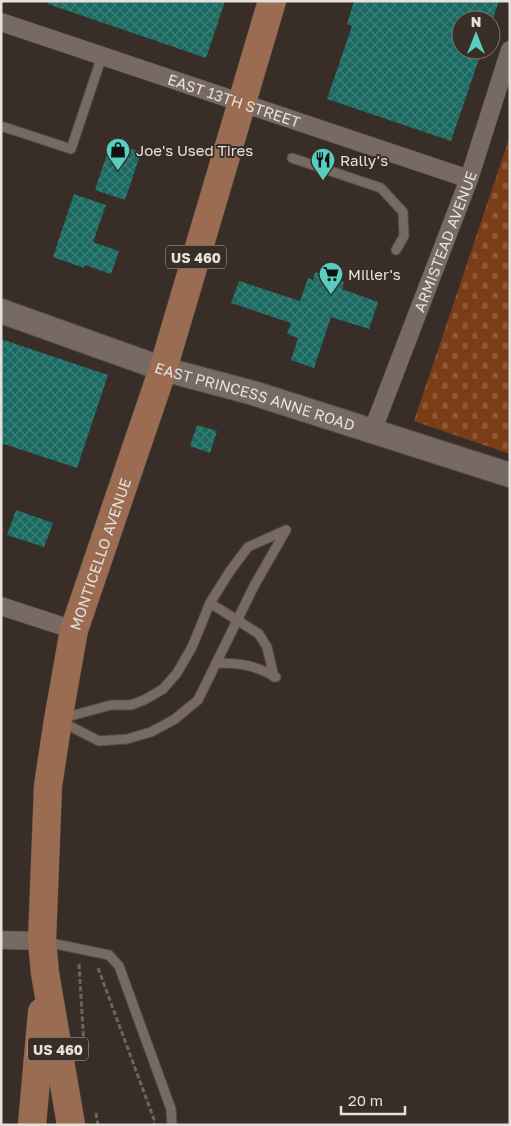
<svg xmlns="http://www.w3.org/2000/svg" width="511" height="1126" font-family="'Golos Text',sans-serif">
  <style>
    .cemetery { fill: url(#cemetery-stones) }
    .building { fill: url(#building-cross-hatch) }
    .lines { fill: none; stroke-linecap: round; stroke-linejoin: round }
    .service-casing { stroke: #544b45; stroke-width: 11 }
    .minor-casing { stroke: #544b45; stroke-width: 19 }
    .secondary-casing { stroke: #544b45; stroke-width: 26 }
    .primary-casing { stroke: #544b45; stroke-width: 29 }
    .path { stroke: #6e645f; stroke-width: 3; stroke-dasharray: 5 2.5; stroke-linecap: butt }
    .service { stroke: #776a63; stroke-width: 9 }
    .minor { stroke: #776a63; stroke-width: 18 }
    .secondary { stroke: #776a63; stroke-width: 24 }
    .primary { stroke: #9a6c52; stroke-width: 28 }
    .labels { text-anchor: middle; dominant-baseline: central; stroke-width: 4; stroke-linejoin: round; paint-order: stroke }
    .shield { fill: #392d28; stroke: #b4aaa6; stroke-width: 1 }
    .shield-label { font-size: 14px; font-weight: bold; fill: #e8e0dc }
    .street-label { font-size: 15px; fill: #e8e0dc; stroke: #392d28 }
    .poi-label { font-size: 15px; fill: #e8e0dc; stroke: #392d28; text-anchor: start }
  </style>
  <defs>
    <pattern id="cemetery-stones" width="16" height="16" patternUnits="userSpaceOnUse" patternTransform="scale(1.25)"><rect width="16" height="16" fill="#7b3d17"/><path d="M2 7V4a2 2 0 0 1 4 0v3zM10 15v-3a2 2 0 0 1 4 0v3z" fill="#8e5938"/></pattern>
    <pattern id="building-cross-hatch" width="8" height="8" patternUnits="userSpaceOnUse" patternTransform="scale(1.25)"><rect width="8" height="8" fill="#1a6a62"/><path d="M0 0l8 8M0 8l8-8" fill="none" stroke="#3b7f78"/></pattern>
  </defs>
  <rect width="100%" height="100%" fill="#392d28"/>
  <path class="cemetery" d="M510 136V454L414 421Z"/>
  <g class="building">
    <path d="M48 1H225L206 58 48 4Z"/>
    <path d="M354 1H499L491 24V20H461V50H482L451 141 327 99 352 26 347 24Z"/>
    <path d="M111 142 141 152 125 200 95 190Z"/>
    <path d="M74 194 106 205 93 242 119 251 111 274 85 265 84 268 53 257Z"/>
    <path d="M315 272 344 282 342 289 378 302 369 329 331 317 314 368 291 360 298 338 287 334 291 323 231 303 239 281 300 301 308 278 313 280Z"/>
    <path d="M1 339 108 375 77 468 1 443Z"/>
    <path d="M197 425 217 431 210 453 190 446Z"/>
    <path d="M16 510 53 523 44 547 7 535Z"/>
  </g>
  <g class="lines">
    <defs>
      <g id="service">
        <path d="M4 127 71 149 102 56"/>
        <path d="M292 158 381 188 403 212 404 236 396 250"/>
        <path d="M210 603 259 634 267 647 274 677"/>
        <path d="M216 663C241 663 254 665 276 677"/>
        <path d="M63 718 111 705H131L144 700 163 689 177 673 192 647 210 603 230 571 248 547 286 530"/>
        <path d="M60 721 99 741 127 739 151 732 175 719 198 700 254 586 286 530"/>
        <path d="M46 942 109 955 119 966 171 1109 172 1125"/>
      </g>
      <g id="minor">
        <path id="s1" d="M1 22 469 179"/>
        <path id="s2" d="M372 432 469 179 510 50"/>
        <path d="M1 606 74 630"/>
        <path d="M1 940 42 941"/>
      </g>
      <g id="secondary">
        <path id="s3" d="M1 311 163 369 253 393 510 475"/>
      </g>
      <g id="primary">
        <path d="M32 1125 42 1012"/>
        <path id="s4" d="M71 1125 45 973 42 941 48 786 58 720 74 630 163 369 272 1"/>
      </g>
    </defs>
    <use href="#service" class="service-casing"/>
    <use href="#minor" class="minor-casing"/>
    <use href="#secondary" class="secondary-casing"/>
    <use href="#primary" class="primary-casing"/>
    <g class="path">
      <path d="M79 964 84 1046"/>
      <path d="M98 968 155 1122 154 1125"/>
      <path d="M96 1113 98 1125"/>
    </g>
    <use href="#service" class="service"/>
    <use href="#minor" class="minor"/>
    <use href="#secondary" class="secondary"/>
    <use href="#primary" class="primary"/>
  </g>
  <defs>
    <symbol id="shop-pin" viewBox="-11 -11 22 30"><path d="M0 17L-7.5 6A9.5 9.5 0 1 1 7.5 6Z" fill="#58cec1" stroke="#392d28"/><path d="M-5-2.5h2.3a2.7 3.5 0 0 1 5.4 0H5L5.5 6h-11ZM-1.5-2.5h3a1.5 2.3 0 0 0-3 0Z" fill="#111"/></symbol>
    <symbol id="restaurant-pin" viewBox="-11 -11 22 30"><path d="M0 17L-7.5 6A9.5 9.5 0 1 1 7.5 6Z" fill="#58cec1" stroke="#392d28"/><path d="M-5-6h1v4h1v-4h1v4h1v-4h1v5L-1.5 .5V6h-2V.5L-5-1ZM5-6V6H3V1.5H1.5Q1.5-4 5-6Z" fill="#111"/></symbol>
    <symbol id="supermarket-pin" viewBox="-11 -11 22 30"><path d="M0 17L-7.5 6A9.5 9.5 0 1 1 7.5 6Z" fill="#58cec1" stroke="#392d28"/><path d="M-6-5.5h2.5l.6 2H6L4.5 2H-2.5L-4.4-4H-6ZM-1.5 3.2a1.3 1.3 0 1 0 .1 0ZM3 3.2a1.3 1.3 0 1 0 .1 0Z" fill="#111"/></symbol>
  </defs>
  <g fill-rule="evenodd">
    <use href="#shop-pin" x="104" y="136" width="28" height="38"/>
    <use href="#restaurant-pin" x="309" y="146" width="28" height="38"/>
    <use href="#supermarket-pin" x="317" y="260" width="28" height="38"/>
  </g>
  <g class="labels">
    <g class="shield">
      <rect x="166" y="245.5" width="60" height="23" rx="4"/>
      <rect x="28" y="1037.5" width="60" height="23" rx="4"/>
    </g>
    <g class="shield-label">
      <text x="196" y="257">US 460</text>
      <text x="58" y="1049">US 460</text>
    </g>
    <g class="street-label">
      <text stroke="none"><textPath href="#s1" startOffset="246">EAST 13TH STREET</textPath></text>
      <text stroke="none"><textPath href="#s2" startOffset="204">ARMISTEAD AVENUE</textPath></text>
      <text stroke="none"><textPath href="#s3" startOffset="268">EAST PRINCESS ANNE ROAD</textPath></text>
      <text stroke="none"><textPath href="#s4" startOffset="580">MONTICELLO AVENUE</textPath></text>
    </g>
    <g class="poi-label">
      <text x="136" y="150">Joe's Used Tires</text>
      <text x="340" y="160">Rally's</text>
      <text x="348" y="274">Miller's</text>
    </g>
  </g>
  <rect width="511" height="1126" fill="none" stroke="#e8e0dc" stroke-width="5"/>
  <g transform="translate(476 35)"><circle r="24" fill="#392d28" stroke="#7f7570"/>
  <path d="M0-4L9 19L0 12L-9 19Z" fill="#58cec1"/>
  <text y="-8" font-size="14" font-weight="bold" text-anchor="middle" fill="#e8e0dc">N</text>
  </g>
  <path d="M341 1106v8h64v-8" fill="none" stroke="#e8e0dc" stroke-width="2.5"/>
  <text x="348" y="1106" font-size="15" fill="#e8e0dc" stroke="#392d28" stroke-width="4" paint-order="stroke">20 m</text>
</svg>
